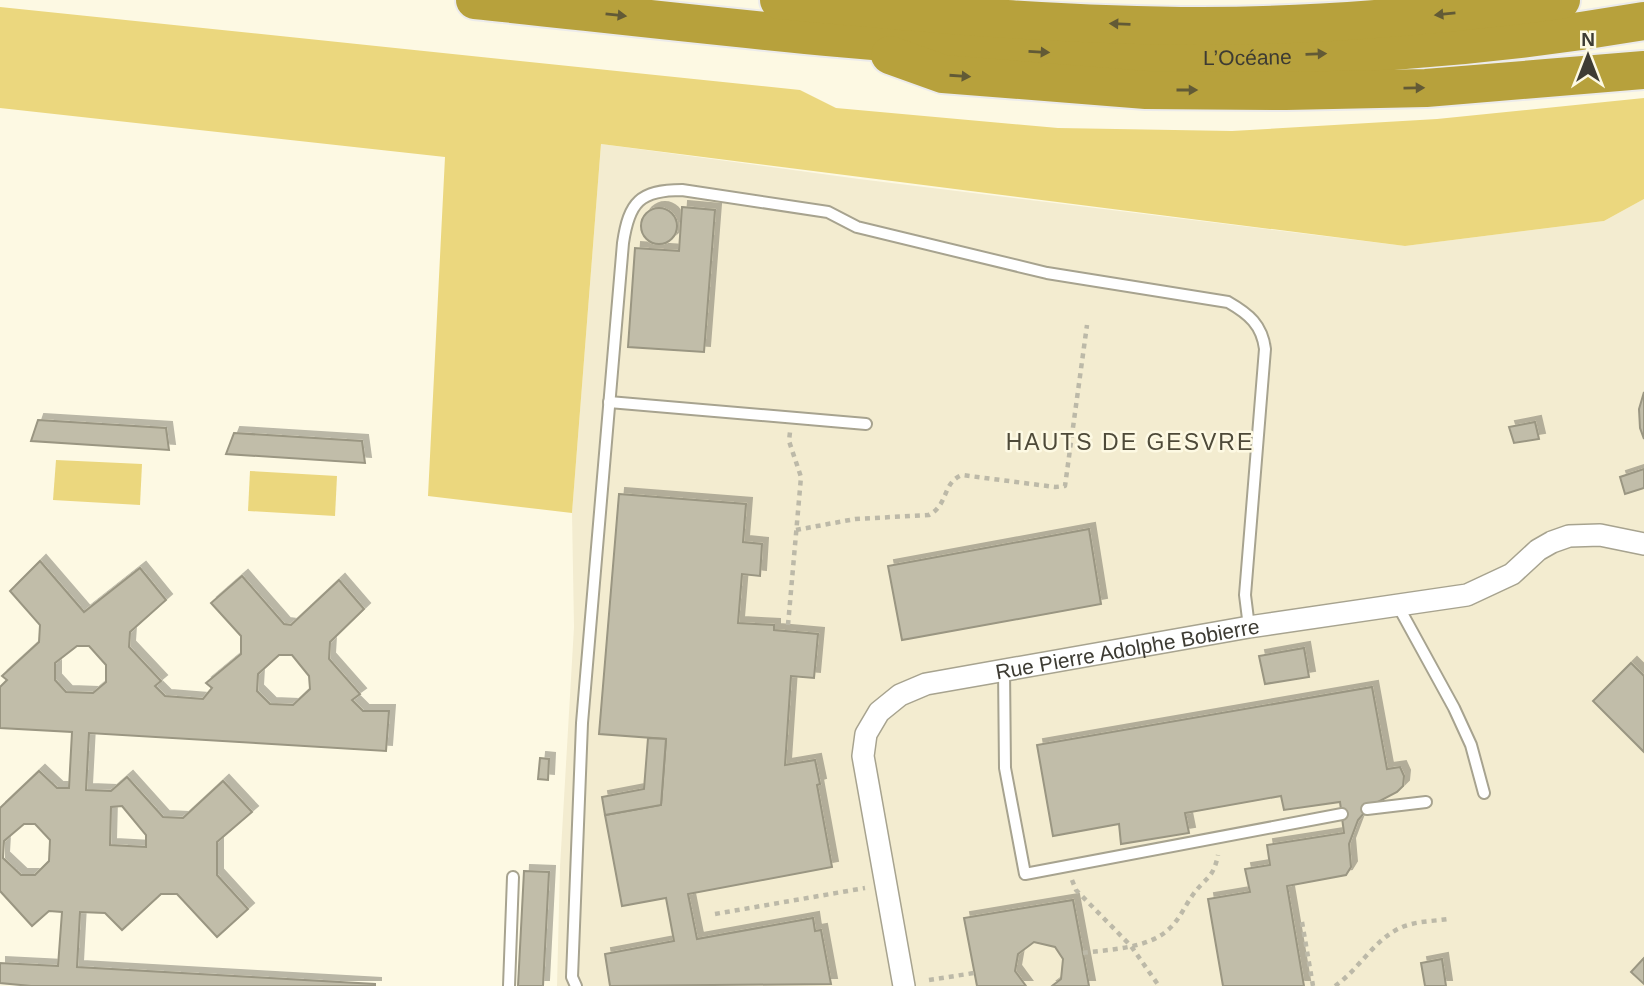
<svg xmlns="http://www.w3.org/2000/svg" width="1644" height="986" font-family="Helvetica,sans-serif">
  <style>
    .built { fill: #f3ecd0 }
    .green { fill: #ebd77e }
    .building { fill: #c1bda9; stroke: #9a9682; stroke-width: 2; fill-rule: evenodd; filter: url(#shadow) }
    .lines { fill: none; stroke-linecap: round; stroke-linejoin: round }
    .lane-casing { stroke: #a7a38f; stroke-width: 14 }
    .street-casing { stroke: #a7a38f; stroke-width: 24 }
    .highway-casing { stroke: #ecebeb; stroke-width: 42 }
    .path { stroke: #bcb9a8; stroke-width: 4.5; stroke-dasharray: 5 5; stroke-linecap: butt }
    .lane { stroke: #fff; stroke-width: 10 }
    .street { stroke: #fff; stroke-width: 21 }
    .highway { stroke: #b7a13c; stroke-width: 38 }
    .oneway { fill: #625a36 }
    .labels { text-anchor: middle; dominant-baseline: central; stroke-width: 5; stroke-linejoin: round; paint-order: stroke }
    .street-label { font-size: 21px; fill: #3d3b33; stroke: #fdf9e3 }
    .neighbourhood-label { font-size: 23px; letter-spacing: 2px; fill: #4e4a39; stroke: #fdf9e3 }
  </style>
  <defs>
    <filter id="shadow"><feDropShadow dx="6" dy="-6" stdDeviation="0" flood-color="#0004"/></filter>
  </defs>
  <rect width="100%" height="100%" fill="#fdf9e3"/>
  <path class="built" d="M601 144 859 179 1405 246 1604 221 1644 199V986H557L560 867 574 627 572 513Z"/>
  <g class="green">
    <path d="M0 7 800 90 836 108 1058 128 1232 131 1437 119 1644 98V199L1604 221 1405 246 601 144 572 513 428 496 445 157 0 108Z"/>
    <path d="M56 460 142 464 140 505 53 500Z"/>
    <path d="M250 471 337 476 335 516 248 511Z"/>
  </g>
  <g class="building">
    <path d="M682 207 715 210 704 352 628 347 635 248 679 251Z"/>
    <circle cx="659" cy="226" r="18"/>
    <path d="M1644 392V439L1640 428 1639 409Z"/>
    <path d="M38 420 166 428 169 450 31 441Z"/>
    <path d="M1535 422 1539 439 1514 443 1509 427Z"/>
    <path d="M234 433 362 441 365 463 226 454Z"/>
    <path d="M1644 469V488L1625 494 1620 477Z"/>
    <path d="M619 494 746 504 743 542 762 544 760 576 742 574 738 623 774 625V630L818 634 814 678 791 676 785 765 815 760 820 784 817 785 832 867 688 894 697 939 813 918 815 931 821 930 831 984 610 986 605 954 674 941 666 898 622 906 605 815 661 805 666 739 599 734Z"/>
    <path d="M1089 529 1101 604 902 640 888 566Z"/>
    <path d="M40 561 84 612 140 568 166 600 130 632 129 647 161 681 155 686 165 696 203 699 212 688 206 683 241 654V636L211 603 242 576 284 624 291 625 339 580 364 609 330 642 329 659 360 694 352 700 363 711H389L386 751 89 733 86 790 111 791 127 777 163 817 183 818 223 781 252 812 217 842V875L248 909 217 937 177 894H161L122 930 105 913 80 912 77 967 375 984V986H31L0 983V963L58 966 62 912 49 911 32 926 0 891V808L39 771 57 788H69L72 732 0 728V687L7 680 2 676 39 642 40 625 10 591ZM77 646H89L106 665V682L93 693 66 692 55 680V663ZM279 655H292L309 676 310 689 293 705 270 704 257 691 258 674ZM122 806 146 835V847L110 845 111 807ZM24 824H35L50 840 49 861 35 875H21L3 858 4 841Z"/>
    <path d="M1304 648 1309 677 1265 684 1259 656Z"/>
    <path d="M1631 663 1644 676V752L1593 701Z"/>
    <path d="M1372 687 1387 769 1400 767 1404 776 1403 786 1397 792 1370 806 1358 820 1349 844 1351 867 1346 875 1287 886 1304 986H1223L1208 899 1250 892 1245 869 1270 865 1267 845 1344 833 1340 802 1284 810 1281 796 1185 813 1189 833 1121 844 1119 824 1053 836 1037 745Z"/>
    <path d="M648 738 666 739 661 805 605 815 602 797 644 789Z"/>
    <path d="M540 758 549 759 548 780 538 779Z"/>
    <path d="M524 871 549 872 543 986H518Z"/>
    <path d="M1073 900 1089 986H1052L1061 979 1063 959 1055 947 1034 942 1018 954 1015 971 1026 986H977L964 918Z"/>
    <path d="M1644 958V984L1631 972Z"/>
    <path d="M1442 959 1446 986H1425L1421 963Z"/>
  </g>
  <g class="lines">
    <defs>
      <g id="lane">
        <path d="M609 402 866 424"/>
        <path d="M1397 604 1454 708 1471 745 1484 793"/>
        <path d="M1004 669 1005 768 1025 874 1342 814"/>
        <path d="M1367 809 1426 802"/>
        <path d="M509 986 513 877"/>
        <path d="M576 986 572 977 582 723 623 243C629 202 640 190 682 190L828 212 857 227 1047 273 1228 302C1249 314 1262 325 1265 349L1245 595 1249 627"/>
      </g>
      <g id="street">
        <path id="s1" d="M904 986 863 756 866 734 879 712 900 695 926 684 1249 627 1467 595 1512 574 1538 550 1552 542 1569 536 1600 535 1644 544"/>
      </g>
      <g id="highway">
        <path id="s2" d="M475 0C683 22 890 48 1098 55 1280 62 1464 52 1644 21"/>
        <path d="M779 0C920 13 1061 26 1202 26 1322 26 1442 15 1561 0"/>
        <path d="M890 55 943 74 1146 90 1286 91 1426 88 1644 70"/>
      </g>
    </defs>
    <use href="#lane" class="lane-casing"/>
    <use href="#street" class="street-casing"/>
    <use href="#highway" class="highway-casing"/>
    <g class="path">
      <path d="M796 530 855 519 929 515C949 504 942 483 962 475L1055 487 1065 486 1087 325"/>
      <path d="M788 625 801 477 789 441 790 432"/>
      <path d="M1072 880 1076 890 1131 946 1159 986"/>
      <path d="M715 914 865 888"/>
      <path d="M1302 922 1313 986"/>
      <path d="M1083 953C1111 949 1150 949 1171 927 1180 918 1185 906 1192 896 1205 877 1213 880 1218 855"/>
      <path d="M929 980 974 973"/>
      <path d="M1335 986C1361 968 1377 934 1408 925 1421 921 1435 921 1448 919"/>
    </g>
    <use href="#lane" class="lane"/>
    <use href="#street" class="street"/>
    <use href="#highway" class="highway"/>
  </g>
  <defs><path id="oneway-solid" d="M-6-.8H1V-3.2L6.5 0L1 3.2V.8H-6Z" transform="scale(1.75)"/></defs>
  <g class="oneway">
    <use href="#oneway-solid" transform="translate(1445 14) rotate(174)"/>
    <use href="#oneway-solid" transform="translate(616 15) rotate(6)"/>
    <use href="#oneway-solid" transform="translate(1120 24) rotate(-178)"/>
    <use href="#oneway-solid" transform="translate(1039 52) rotate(3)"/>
    <use href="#oneway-solid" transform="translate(1316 54) rotate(-2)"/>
    <use href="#oneway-solid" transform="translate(960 76) rotate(4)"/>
    <use href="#oneway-solid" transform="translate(1414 88) rotate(-1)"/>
    <use href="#oneway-solid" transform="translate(1187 90)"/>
  </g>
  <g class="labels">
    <g class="street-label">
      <text stroke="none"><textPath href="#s2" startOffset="775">L’Océane</textPath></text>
      <text stroke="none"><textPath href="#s1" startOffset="541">Rue Pierre Adolphe Bobierre</textPath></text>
    </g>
    <g class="neighbourhood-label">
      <text x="1130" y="442">HAUTS DE GESVRE</text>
    </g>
  </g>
  <g transform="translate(1588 56)" stroke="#fdf9e3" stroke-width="5" paint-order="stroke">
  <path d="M0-5L12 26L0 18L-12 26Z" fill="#3d3b33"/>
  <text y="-10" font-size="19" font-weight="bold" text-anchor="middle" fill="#3d3b33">N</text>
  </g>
</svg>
